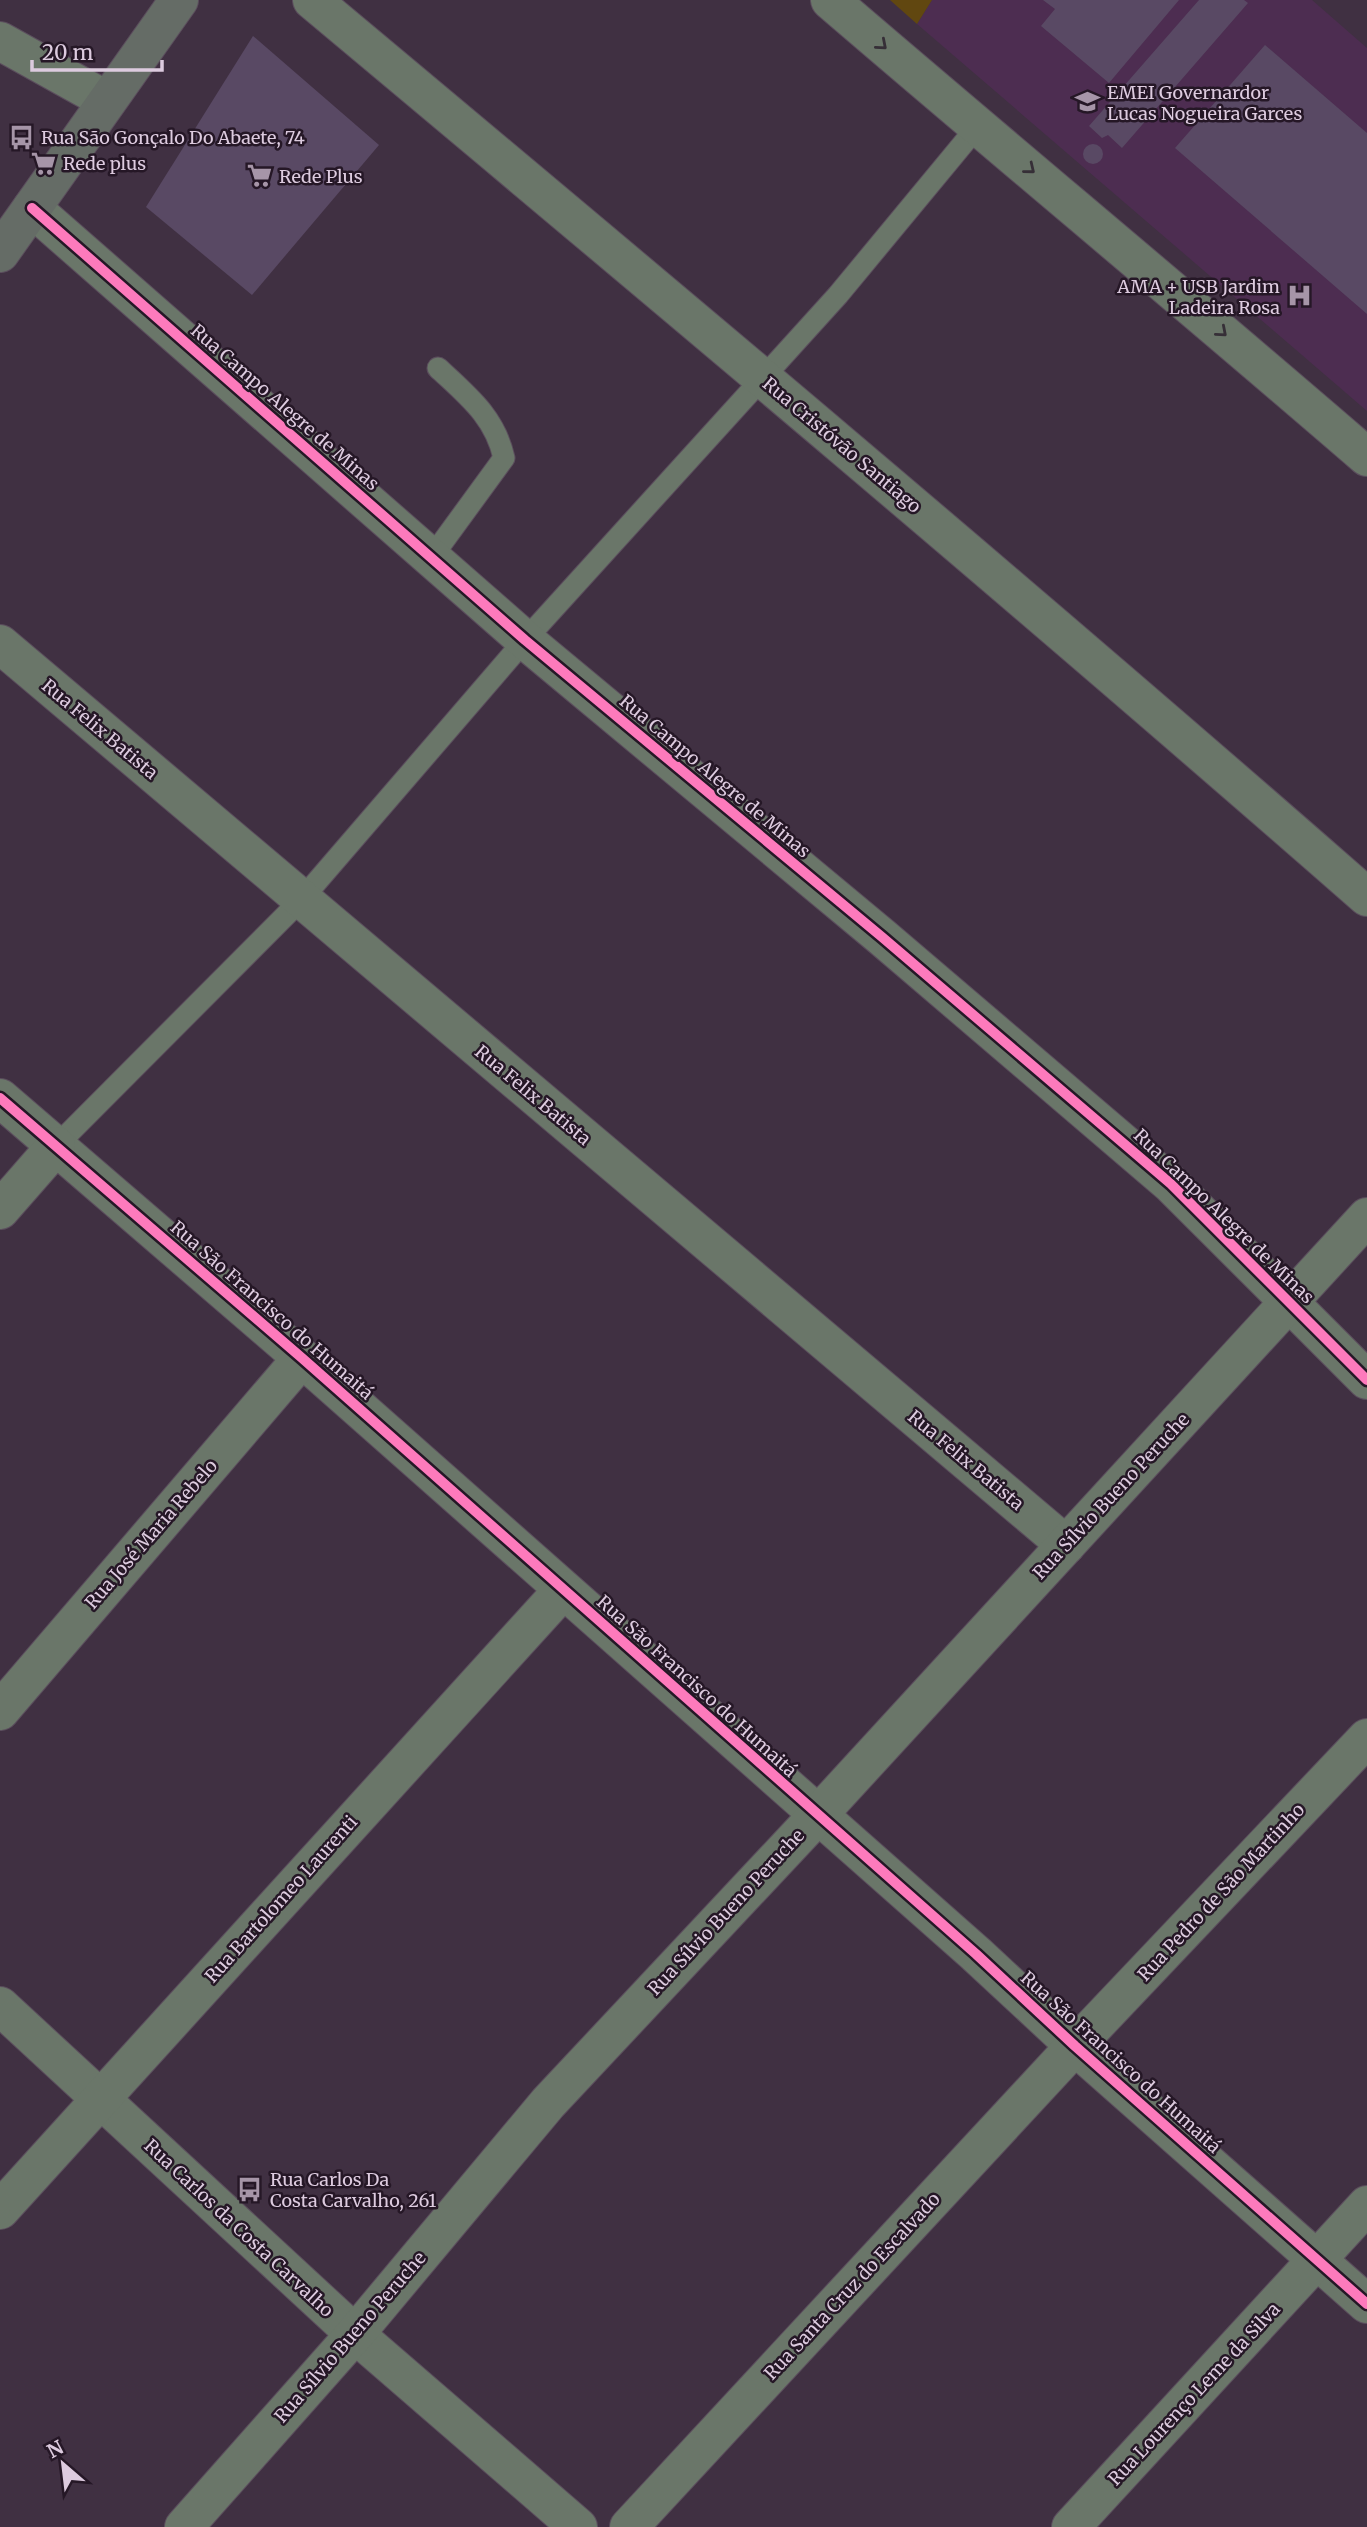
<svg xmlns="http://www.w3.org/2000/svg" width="1367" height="2527" font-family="Merriweather,serif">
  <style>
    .built { fill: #4d2d51 }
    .green { fill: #614710 }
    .building { fill: #594964 }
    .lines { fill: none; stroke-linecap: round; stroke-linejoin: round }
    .lane-casing { stroke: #5b4e5d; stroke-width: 23 }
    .street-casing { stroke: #5b4e5d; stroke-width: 40 }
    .secondary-casing { stroke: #5b4e5d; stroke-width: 40 }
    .lane { stroke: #6a7669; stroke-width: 21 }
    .street { stroke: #6a7669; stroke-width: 38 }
    .secondary { stroke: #656c66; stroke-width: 38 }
    .cycleway-casing { stroke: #251726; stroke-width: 15 }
    .cycleway { stroke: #fd7abc; stroke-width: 10 }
    .oneway { stroke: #362f37 }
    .labels { text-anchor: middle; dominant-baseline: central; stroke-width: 5; stroke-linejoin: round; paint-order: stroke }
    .poi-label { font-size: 18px; fill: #ddcbdf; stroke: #251726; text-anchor: start }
    .street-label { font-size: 18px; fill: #ddcbdf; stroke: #251726 }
  </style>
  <rect width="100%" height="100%" fill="#403042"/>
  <path class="built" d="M932 0H1312L1367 48V411L917 24Z"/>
  <path class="green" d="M890 0H932L917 24Z"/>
  <g class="building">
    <path d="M1043 0H1179L1109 83 1041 26 1055 9Z"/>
    <path d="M1199 0H1244L1248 3 1122 148 1108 135 1102 138 1089 126Z"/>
    <path d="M253 36 379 145 252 295 146 207Z"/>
    <path d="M1265 45 1367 133V314L1175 148Z"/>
    <circle cx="1093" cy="154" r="10"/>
  </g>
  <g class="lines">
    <defs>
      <g id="lane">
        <path d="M431 558 504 458C495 417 468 396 438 368"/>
        <path d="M56 1146 301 900 525 640 838 295 977 127"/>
      </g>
      <g id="street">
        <path d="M312 0C666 296 1020 593 1367 897"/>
        <path d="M830 0C1008 153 1189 303 1367 457"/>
        <path d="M0 41 106 100"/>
        <path d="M32 208 525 640 882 937 1171 1184 1367 1380"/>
        <path d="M0 644 1066 1545"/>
        <path d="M0 1098 302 1358 976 1954 1075 2046 1367 2304"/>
        <path d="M0 1210 56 1146"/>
        <path d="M0 1711 302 1358"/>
        <path d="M0 2006 355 2334 578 2527"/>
        <path d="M0 2210 563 1590"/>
        <path d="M184 2527 355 2334 548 2103 817 1816 1367 1217"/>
        <path d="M629 2527 1075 2046 1367 1738"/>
        <path d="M1071 2527 1367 2205"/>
      </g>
      <path id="secondary" d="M0 253 179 0"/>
    </defs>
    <use href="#lane" class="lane-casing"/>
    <use href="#street" class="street-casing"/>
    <use href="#secondary" class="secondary-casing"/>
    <use href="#lane" class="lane"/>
    <use href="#street" class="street"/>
    <use href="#secondary" class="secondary"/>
    <defs>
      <g id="cycleway">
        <path d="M32 208 525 640 882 937 1171 1184 1367 1380"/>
        <path d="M0 1098 302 1358 976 1954 1075 2046 1367 2304"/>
      </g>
    </defs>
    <use href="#cycleway" class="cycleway-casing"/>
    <use href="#cycleway" class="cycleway"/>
  </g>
  <defs><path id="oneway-chevron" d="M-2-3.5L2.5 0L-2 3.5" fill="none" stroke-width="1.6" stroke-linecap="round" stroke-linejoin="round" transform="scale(1.75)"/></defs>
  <g class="oneway">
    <use href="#oneway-chevron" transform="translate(882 45) rotate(41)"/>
    <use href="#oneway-chevron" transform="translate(1030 169) rotate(39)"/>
    <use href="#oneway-chevron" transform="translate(1222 332) rotate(41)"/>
  </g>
  <defs>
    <symbol id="school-bare" viewBox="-9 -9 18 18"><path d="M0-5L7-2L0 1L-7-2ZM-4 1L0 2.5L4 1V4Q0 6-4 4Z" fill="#a695a8" stroke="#251726" stroke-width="2.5" paint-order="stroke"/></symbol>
    <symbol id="bus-bare" viewBox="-9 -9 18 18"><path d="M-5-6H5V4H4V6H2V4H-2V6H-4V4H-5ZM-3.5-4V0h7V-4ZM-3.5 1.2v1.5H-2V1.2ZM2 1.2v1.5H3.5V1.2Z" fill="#a695a8" stroke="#251726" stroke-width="2.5" paint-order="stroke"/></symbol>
    <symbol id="supermarket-bare" viewBox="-9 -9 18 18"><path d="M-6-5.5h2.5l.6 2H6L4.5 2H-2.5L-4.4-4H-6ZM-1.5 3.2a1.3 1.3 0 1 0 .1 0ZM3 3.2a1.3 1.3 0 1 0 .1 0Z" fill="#a695a8" stroke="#251726" stroke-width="2.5" paint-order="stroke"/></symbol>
    <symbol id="hospital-bare" viewBox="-9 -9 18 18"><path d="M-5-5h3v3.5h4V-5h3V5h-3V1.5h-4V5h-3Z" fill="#a695a8" stroke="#251726" stroke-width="2.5" paint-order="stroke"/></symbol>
  </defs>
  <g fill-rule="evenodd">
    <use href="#school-bare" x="1070" y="84" width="35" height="35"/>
    <use href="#bus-bare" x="4" y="120" width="35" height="35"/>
    <use href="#supermarket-bare" x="26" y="146" width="35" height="35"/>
    <use href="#supermarket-bare" x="242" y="158" width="35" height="35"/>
    <use href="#hospital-bare" x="1282" y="278" width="35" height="35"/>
    <use href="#bus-bare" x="232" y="2172" width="35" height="35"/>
  </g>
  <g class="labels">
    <g class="poi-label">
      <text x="1107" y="92">EMEI Governardor<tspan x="1107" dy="21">Lucas Nogueira Garces</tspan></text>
      <text x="41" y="137">Rua São Gonçalo Do Abaete, 74</text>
      <text x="63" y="163">Rede plus</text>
      <text x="279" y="176">Rede Plus</text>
      <text x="1280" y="286" text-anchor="end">AMA + USB Jardim<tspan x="1280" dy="21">Ladeira Rosa</tspan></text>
      <text x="270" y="2179">Rua Carlos Da<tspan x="270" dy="21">Costa Carvalho, 261</tspan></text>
    </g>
    <g class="street-label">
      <text transform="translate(285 407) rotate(41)">Rua Campo Alegre de Minas</text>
      <text transform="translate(842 445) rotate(40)">Rua Cristóvão Santiago</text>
      <text transform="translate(100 729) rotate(40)">Rua Felix Batista</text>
      <text transform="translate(715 776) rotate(40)">Rua Campo Alegre de Minas</text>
      <text transform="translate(533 1095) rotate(40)">Rua Felix Batista</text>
      <text transform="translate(1224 1216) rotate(44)">Rua Campo Alegre de Minas</text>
      <text transform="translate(272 1310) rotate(41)">Rua São Francisco do Humaitá</text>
      <text transform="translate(966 1460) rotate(40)">Rua Felix Batista</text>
      <text transform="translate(1111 1496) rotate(-47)">Rua Sílvio Bueno Peruche</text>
      <text transform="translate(151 1534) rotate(-49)">Rua José Maria Rebelo</text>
      <text transform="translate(697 1686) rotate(42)">Rua São Francisco do Humaitá</text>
      <text transform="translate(1221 1892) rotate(-47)">Rua Pedro de São Martinho</text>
      <text transform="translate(281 1899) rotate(-48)">Rua Bartolomeo Laurenti</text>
      <text transform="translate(726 1912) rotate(-47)">Rua Sílvio Bueno Peruche</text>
      <text transform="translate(1121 2062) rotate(42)">Rua São Francisco do Humaitá</text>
      <text transform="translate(239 2228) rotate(43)">Rua Carlos da Costa Carvalho</text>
      <text transform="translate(852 2286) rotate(-47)">Rua Santa Cruz do Escalvado</text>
      <text transform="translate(350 2337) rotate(-49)">Rua Sílvio Bueno Peruche</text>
      <text transform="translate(1194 2394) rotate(-47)">Rua Lourenço Leme da Silva</text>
    </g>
  </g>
  <g transform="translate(63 2464) rotate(332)" stroke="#251726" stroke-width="5" paint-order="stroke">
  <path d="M0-5L12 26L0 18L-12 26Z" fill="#ddcbdf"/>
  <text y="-10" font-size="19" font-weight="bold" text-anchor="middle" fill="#ddcbdf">N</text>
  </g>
  <path d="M32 60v10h130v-10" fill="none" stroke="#ddcbdf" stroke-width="3.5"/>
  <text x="42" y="60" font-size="21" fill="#ddcbdf" stroke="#251726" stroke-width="5" paint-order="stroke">20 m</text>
</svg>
